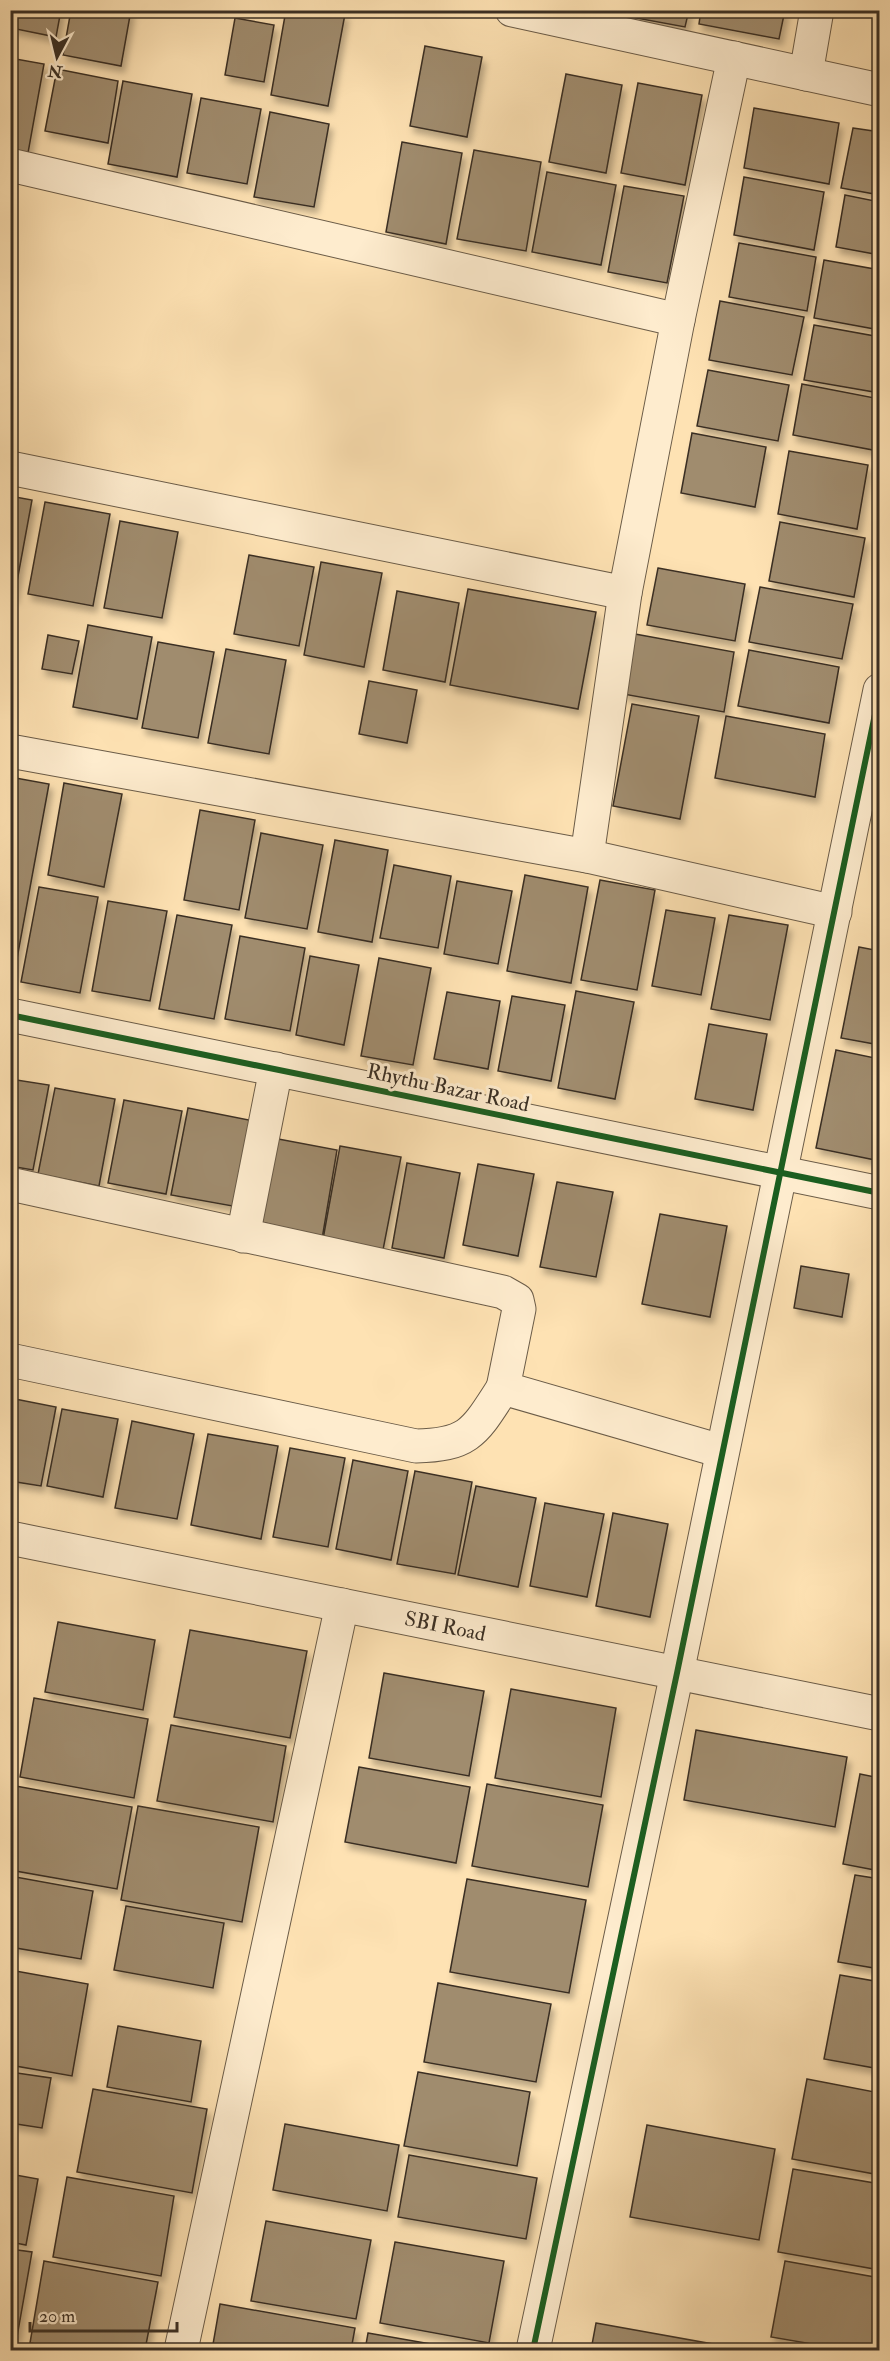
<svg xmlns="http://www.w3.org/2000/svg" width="890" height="2361" font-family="'IM FELL Double Pica',serif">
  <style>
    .building { fill: #a08c6e; stroke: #3a2f24; stroke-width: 1.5; filter: url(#shadow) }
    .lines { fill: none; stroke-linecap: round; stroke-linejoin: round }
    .minor-casing { stroke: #6b5c48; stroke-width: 35 }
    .minor { stroke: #feecce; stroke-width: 33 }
    .cycleway-casing { stroke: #feecce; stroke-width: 10 }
    .cycleway { stroke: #1b5e20; stroke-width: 6 }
    .labels { text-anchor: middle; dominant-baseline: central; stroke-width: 6; stroke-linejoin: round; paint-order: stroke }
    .street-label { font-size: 21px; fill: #3a2f24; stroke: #feecce }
  </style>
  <defs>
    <filter id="shadow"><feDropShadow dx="3.5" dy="6" stdDeviation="3" flood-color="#0004"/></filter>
  </defs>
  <rect width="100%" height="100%" fill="#fee2b3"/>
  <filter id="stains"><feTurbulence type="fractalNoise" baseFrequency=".00333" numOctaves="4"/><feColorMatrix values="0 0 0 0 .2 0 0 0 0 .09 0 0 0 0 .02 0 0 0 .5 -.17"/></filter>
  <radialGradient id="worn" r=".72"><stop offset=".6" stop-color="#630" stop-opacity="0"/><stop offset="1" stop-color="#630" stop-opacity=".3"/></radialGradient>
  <g class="building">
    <path d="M14 10H61L56 37 11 28Z"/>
    <path d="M71 10H131L121 66 63 55Z"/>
    <path d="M286 10H324L345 14 328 106 271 95Z"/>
    <path d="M593 10H689L685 27Z"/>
    <path d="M701 10H785L779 39 699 24Z"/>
    <path d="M235 18 274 25 264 82 225 75Z"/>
    <path d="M425 46 482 57 467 137 410 126Z"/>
    <path d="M10 58 44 64 28 153 10 150Z"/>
    <path d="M57 69 118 81 108 143 45 131Z"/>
    <path d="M566 74 622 85 606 173 549 162Z"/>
    <path d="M123 81 192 94 177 177 108 164Z"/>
    <path d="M638 83 702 95 685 185 621 173Z"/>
    <path d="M201 98 261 109 247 184 187 173Z"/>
    <path d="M754 108 839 123 829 184 744 168Z"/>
    <path d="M270 112 329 124 314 207 254 197Z"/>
    <path d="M853 128 880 132V195L841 188Z"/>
    <path d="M402 142 462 153 446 244 386 232Z"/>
    <path d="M474 150 541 162 526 251 457 239Z"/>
    <path d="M547 172 616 185 601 265 532 252Z"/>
    <path d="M744 177 824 192 814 250 734 235Z"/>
    <path d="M624 186 684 196 667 283 608 272Z"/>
    <path d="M845 195 880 202V255L836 247Z"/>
    <path d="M739 243 816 257 807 311 729 297Z"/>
    <path d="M824 260 880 270V330L814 318Z"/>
    <path d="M720 301 804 317 792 375 709 360Z"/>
    <path d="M814 325 880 337V393L804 380Z"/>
    <path d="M708 370 789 385 778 441 697 426Z"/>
    <path d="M802 384 880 399 873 450 793 435Z"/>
    <path d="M692 433 766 447 755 507 681 493Z"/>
    <path d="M789 451 868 465 857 529 778 514Z"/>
    <path d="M10 496 32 500 14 598 10 597Z"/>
    <path d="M45 502 110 514 93 606 28 594Z"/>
    <path d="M120 521 178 532 162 618 104 608Z"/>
    <path d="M780 522 865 538 854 597 769 581Z"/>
    <path d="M249 555 314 567 299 646 234 634Z"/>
    <path d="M321 562 382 573 364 667 304 655Z"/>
    <path d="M658 568 745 584 735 641 647 625Z"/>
    <path d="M760 587 853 604 842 659 749 642Z"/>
    <path d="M468 589 596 612 578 709 450 685Z"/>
    <path d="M397 591 459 603 445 682 383 670Z"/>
    <path d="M88 625 152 637 137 719 73 707Z"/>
    <path d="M635 634 734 652 724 712 623 694Z"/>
    <path d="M48 635 79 641 72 674 42 669Z"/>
    <path d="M158 642 214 652 198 738 142 728Z"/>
    <path d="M226 649 286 660 269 754 208 743Z"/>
    <path d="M749 650 839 667 829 723 738 706Z"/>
    <path d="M369 681 417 690 407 743 359 734Z"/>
    <path d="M632 704 699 716 680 819 613 806Z"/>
    <path d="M726 716 825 734 815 797 715 778Z"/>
    <path d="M10 777 49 784 14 975 10 974Z"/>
    <path d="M64 783 122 794 104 887 48 875Z"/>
    <path d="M200 810 255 820 239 910 184 900Z"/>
    <path d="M261 833 323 845 307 929 245 918Z"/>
    <path d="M335 840 388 850 372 942 318 932Z"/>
    <path d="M394 865 451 876 438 948 380 938Z"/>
    <path d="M525 875 588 887 571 983 507 971Z"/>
    <path d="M600 880 655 890 637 990 581 980Z"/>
    <path d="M457 881 512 891 498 964 444 954Z"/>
    <path d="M39 887 98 897 80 993 21 982Z"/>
    <path d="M108 901 167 911 150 1001 92 991Z"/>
    <path d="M666 910 715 918 701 995 652 986Z"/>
    <path d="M177 915 232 925 214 1019 159 1009Z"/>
    <path d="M729 915 788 925 770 1020 711 1009Z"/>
    <path d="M240 936 305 948 290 1031 225 1019Z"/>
    <path d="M859 947 880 951V1045L841 1038Z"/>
    <path d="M310 956 359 965 344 1045 296 1035Z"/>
    <path d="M379 958 431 968 413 1065 361 1056Z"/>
    <path d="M576 991 634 1002 615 1099 558 1088Z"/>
    <path d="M447 992 500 1001 488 1069 434 1059Z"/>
    <path d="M512 996 565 1005 551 1081 498 1071Z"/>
    <path d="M709 1024 767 1034 753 1110 695 1099Z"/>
    <path d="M836 1050 880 1059V1161L816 1148Z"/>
    <path d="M10 1079 49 1085 33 1170 10 1166Z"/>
    <path d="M55 1088 115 1099 99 1186 38 1174Z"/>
    <path d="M124 1100 182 1111 166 1194 108 1183Z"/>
    <path d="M188 1108 254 1121 238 1207 171 1195Z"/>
    <path d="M273 1138 337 1150 322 1239 258 1221Z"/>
    <path d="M340 1146 401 1157 383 1250 323 1239Z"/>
    <path d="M407 1163 460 1173 444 1258 392 1248Z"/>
    <path d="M478 1164 534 1174 518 1256 463 1245Z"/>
    <path d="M557 1182 613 1192 596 1277 540 1267Z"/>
    <path d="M660 1214 727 1226 710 1317 642 1304Z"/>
    <path d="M801 1266 849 1274 842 1317 794 1308Z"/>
    <path d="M10 1398 56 1407 41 1486 10 1481Z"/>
    <path d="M62 1409 118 1419 103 1497 47 1486Z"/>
    <path d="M132 1421 194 1434 177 1519 115 1508Z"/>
    <path d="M208 1434 278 1446 261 1539 191 1525Z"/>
    <path d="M290 1448 345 1458 328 1547 273 1537Z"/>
    <path d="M353 1460 408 1471 391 1560 336 1549Z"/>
    <path d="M415 1471 472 1482 455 1574 397 1564Z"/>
    <path d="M476 1486 536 1498 518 1587 458 1575Z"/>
    <path d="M545 1503 604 1514 587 1597 530 1586Z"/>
    <path d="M613 1513 668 1524 650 1617 596 1606Z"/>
    <path d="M58 1622 155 1640 143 1710 45 1692Z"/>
    <path d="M190 1630 307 1651 290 1738 174 1717Z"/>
    <path d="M880 1649V1687L876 1686Z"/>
    <path d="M384 1673 484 1691 469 1776 369 1758Z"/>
    <path d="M511 1689 616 1708 601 1797 495 1778Z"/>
    <path d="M34 1698 148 1719 134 1798 20 1777Z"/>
    <path d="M171 1725 286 1746 273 1822 157 1801Z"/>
    <path d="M696 1730 847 1757 835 1827 684 1800Z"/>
    <path d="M359 1767 470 1787 456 1863 345 1842Z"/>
    <path d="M860 1774 880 1778V1871L843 1864Z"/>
    <path d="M487 1784 603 1805 588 1887 472 1866Z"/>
    <path d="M10 1785 132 1807 117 1889 10 1870Z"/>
    <path d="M138 1806 259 1827 242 1922 121 1900Z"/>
    <path d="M855 1875 880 1879V1969L838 1962Z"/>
    <path d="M10 1876 93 1891 81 1959 10 1947Z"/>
    <path d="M467 1879 586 1900 569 1993 450 1972Z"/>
    <path d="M126 1906 224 1923 213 1988 114 1970Z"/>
    <path d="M10 1970 88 1984 72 2076 10 2065Z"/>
    <path d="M840 1975 880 1982V2069L824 2059Z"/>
    <path d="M438 1983 551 2004 536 2082 424 2062Z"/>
    <path d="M118 2026 201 2041 191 2102 107 2087Z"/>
    <path d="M10 2072 51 2078 42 2128 10 2123Z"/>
    <path d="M418 2072 530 2092 517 2166 404 2146Z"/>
    <path d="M807 2079 880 2093V2175L792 2159Z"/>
    <path d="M93 2089 207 2109 192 2193 77 2172Z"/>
    <path d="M285 2124 399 2145 387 2211 273 2190Z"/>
    <path d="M647 2125 775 2149 759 2240 630 2217Z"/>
    <path d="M409 2155 537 2178 526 2239 398 2217Z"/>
    <path d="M793 2169 880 2184V2270L778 2252Z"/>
    <path d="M10 2174 38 2179 26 2245 10 2242Z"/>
    <path d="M67 2177 174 2196 161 2276 53 2257Z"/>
    <path d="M266 2221 371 2240 356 2319 251 2301Z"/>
    <path d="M395 2242 504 2261 489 2343 380 2323Z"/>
    <path d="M10 2249 32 2252 17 2337 10 2336Z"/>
    <path d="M44 2261 158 2282 145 2350H70L30 2343Z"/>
    <path d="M785 2261 880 2278V2350H847L771 2337Z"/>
    <path d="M220 2304 355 2328 351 2350H212Z"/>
    <path d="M596 2323 735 2348V2350H591Z"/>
    <path d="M368 2333 465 2350H365Z"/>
  </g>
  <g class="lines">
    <defs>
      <g id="minor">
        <path d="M512 10 880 90"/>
        <path d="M806 74 817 10"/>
        <path d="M10 165 678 320"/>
        <path d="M10 468 625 593"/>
        <path d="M10 751 587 856 835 912"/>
        <path d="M587 856 625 593 678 320 734 58"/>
        <path d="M10 1015 880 1193"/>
        <path d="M10 1184 503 1292 517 1300 519 1309 503 1388 721 1451"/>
        <path d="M243 1236 276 1069"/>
        <path d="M10 1360 416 1446C470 1445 475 1431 503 1388"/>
        <path id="s1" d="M10 1538 880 1714"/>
        <path d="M181 2350 342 1605"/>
        <path d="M533 2350 677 1673 880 690"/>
      </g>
    </defs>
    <use href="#minor" class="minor-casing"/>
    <use href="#minor" class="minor"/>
    <defs>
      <g id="cycleway">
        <path d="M10 1015 880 1193"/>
        <path d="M533 2350 677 1673 880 690"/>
      </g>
    </defs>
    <use href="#cycleway" class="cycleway-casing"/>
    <use href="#cycleway" class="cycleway"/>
  </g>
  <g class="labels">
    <g class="street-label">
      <text transform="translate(448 1088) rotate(12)">Rhythu Bazar Road</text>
      <text stroke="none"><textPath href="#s1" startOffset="444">SBI Road</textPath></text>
    </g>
  </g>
  <rect width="890" height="2361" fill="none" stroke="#fee2b3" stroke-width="36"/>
  <rect x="12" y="12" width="866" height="2337" fill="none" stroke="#3a2f24" stroke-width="3"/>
  <rect x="18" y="18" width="854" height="2325" fill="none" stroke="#3a2f24" stroke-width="1.5"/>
  <g transform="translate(57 57) rotate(187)" stroke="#feecce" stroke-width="4.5" paint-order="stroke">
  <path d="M0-4.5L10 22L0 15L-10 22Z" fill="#3a2f24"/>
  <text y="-9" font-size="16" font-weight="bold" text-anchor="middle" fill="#3a2f24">N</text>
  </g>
  <path d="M30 2322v9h147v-9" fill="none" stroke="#3a2f24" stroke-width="3"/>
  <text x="39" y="2322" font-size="18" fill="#3a2f24" stroke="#feecce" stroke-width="4.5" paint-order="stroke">20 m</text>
  <rect width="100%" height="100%" filter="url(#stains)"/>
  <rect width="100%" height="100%" fill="url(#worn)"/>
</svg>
